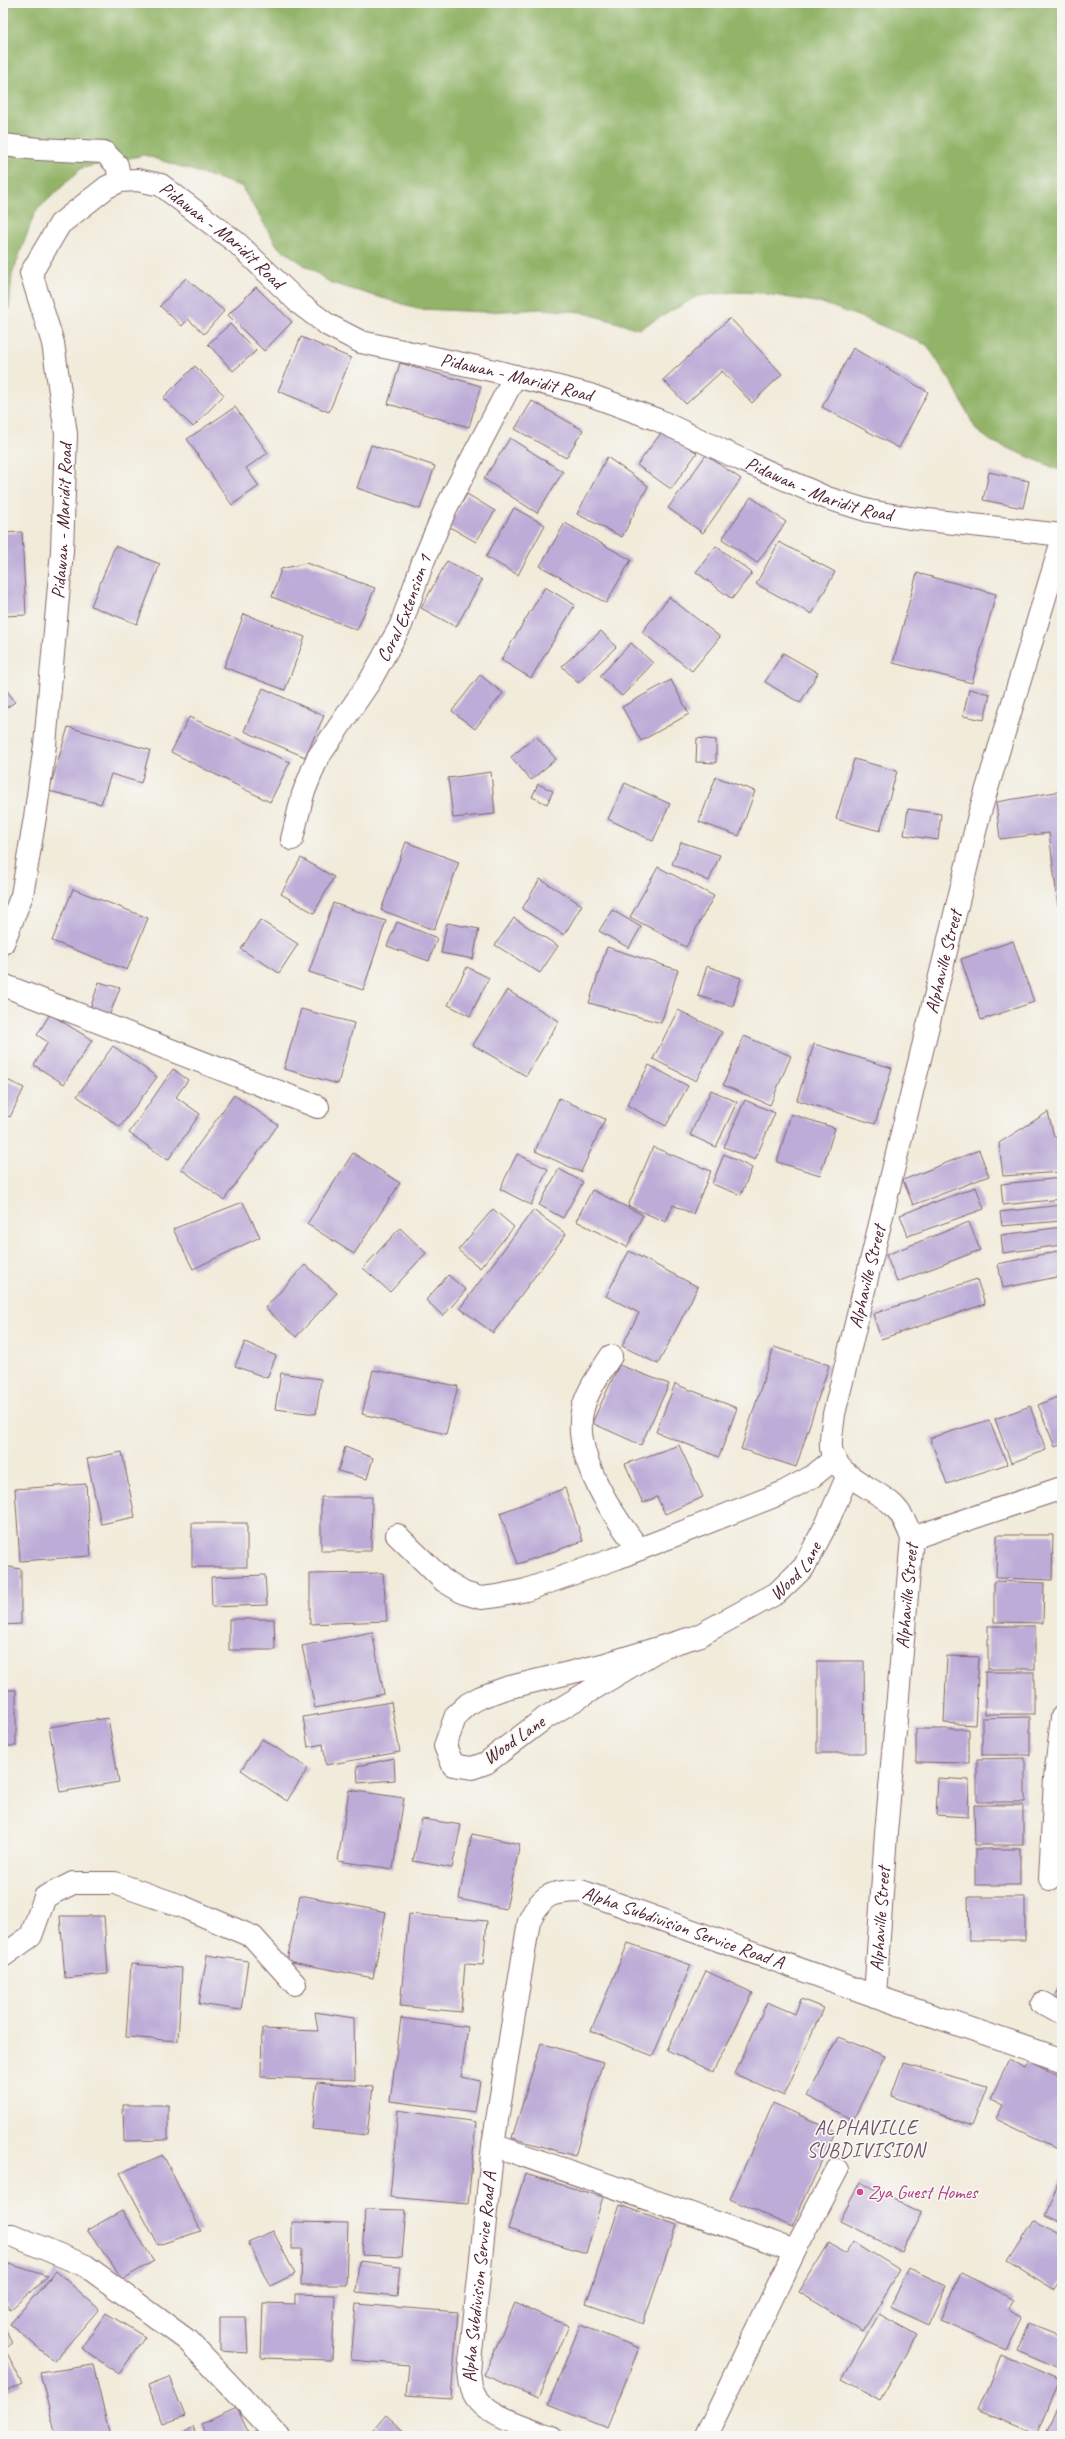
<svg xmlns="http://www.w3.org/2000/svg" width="1065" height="2439" font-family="Caveat,sans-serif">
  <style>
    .forest { fill: #92b468; stroke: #6e6a4a }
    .building { fill: #bcacd7 }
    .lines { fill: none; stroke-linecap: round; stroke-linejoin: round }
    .street-casing { stroke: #846668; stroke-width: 24 }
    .street { stroke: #fff; stroke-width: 22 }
    .hotel-dot { fill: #d1479c; stroke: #f6f6f2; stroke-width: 1.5 }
    .labels { text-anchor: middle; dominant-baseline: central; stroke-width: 3.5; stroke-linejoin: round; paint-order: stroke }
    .street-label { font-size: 19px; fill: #4a1f2b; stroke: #f6f6f2 }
    .hotel-label { font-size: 19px; fill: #b23c85; stroke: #f6f6f2; text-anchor: start }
    .neighbourhood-label { font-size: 20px; letter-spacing: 1px; fill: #725067; stroke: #f6f6f2 }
  </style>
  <rect width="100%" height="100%" fill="#f6f6f2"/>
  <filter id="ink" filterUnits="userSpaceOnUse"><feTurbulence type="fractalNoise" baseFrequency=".025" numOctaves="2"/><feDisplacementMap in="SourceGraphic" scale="8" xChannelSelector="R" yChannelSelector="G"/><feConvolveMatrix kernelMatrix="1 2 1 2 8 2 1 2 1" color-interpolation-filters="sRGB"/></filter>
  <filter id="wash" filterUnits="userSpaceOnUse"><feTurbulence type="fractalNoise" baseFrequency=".012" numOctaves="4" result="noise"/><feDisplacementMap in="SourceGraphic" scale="16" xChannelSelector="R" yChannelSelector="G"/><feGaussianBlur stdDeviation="0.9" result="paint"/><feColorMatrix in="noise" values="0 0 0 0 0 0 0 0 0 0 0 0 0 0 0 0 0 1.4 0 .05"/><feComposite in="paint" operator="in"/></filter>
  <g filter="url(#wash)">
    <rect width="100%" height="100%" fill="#f1ebda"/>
    <path class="forest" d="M3 3H1062V471L991 441 976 430 955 388 927 345 866 319 822 303 760 293 734 292 698 296 639 329 581 312 542 309 485 312 420 309 331 283 278 247 241 186 144 155 82 168 35 212 12 275 9 309 3 311Z"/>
    <g id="blocks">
      <g class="building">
        <path d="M186 278 224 311 204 334 188 319 182 326 160 306Z"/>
        <path d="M256 287 292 322 264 351 228 315Z"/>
        <path d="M730 318 782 374 752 403 722 371 686 404 663 380Z"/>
        <path d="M230 324 256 351 233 371 208 344Z"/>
        <path d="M301 337 351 358 329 412 278 391Z"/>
        <path d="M853 348 928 392 899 448 822 407Z"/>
        <path d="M400 363 481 386 469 427 388 404Z"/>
        <path d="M195 366 224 395 193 427 163 398Z"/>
        <path d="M532 401 583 430 566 458 515 429Z"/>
        <path d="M235 407 268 453 246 468 259 486 232 505 187 439Z"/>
        <path d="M664 429 697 453 671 489 637 465Z"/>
        <path d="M510 438 563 472 537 513 484 479Z"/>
        <path d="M371 445 435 466 420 509 357 488Z"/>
        <path d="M706 455 741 479 703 533 668 508Z"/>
        <path d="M607 457 648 486 622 537 577 514Z"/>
        <path d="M989 472 1029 481 1023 508 983 500Z"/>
        <path d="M467 494 495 511 476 542 448 526Z"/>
        <path d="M751 497 786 522 757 563 722 539Z"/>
        <path d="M514 508 545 525 518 575 486 557Z"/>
        <path d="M565 523 631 560 606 603 540 566Z"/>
        <path d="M22 532 26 615 3 616V533Z"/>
        <path d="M779 542 835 572 812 614 756 584Z"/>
        <path d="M115 546 160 564 137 624 91 606Z"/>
        <path d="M716 546 752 573 732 599 696 572Z"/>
        <path d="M447 561 482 580 456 627 421 608Z"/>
        <path d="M306 563 375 588 357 630 272 597 281 569Z"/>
        <path d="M917 573 996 594 972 683 893 663Z"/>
        <path d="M545 587 575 605 531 678 501 660Z"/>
        <path d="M669 597 720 637 692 671 642 632Z"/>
        <path d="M244 614 305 637 285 690 224 667Z"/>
        <path d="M601 631 616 647 578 683 562 666Z"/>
        <path d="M631 643 653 663 622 696 600 676Z"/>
        <path d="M783 653 818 673 800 703 765 682Z"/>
        <path d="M480 675 503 693 475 729 452 711Z"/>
        <path d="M671 680 689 714 641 741 622 707Z"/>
        <path d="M3 685 15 702 3 710Z"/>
        <path d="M263 688 324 716 305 757 244 731Z"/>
        <path d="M969 689 990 694 984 720 963 716Z"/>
        <path d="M189 717 290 762 270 802 171 752Z"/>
        <path d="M68 727 150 750 141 783 111 774 101 804 49 791Z"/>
        <path d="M536 736 556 759 531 780 511 757Z"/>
        <path d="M697 738 716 740V763L696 762Z"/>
        <path d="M854 759 897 771 880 831 836 819Z"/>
        <path d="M491 772 495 814 453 818 448 778Z"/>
        <path d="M716 777 755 791 739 836 699 822Z"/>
        <path d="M625 783 670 804 653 841 608 819Z"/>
        <path d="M538 784 553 791 547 804 532 797Z"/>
        <path d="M1062 791V906H1058L1049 833 1000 839 996 802Z"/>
        <path d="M908 809 941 814 938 840 904 835Z"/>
        <path d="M406 842 459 862 434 930 381 910Z"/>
        <path d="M681 842 720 855 709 881 672 864Z"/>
        <path d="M301 858 334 877 314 913 281 894Z"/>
        <path d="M658 867 714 896 686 947 630 917Z"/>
        <path d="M540 879 582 905 564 935 522 909Z"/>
        <path d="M73 889 148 918 127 970 52 941Z"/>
        <path d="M333 903 386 921 363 990 309 972Z"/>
        <path d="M612 910 641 927 629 948 599 931Z"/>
        <path d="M514 918 558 946 540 973 495 945Z"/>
        <path d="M260 920 298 944 279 973 241 949Z"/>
        <path d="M397 922 437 938 429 961 387 946Z"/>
        <path d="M447 923 479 929 473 959 441 953Z"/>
        <path d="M1013 941 1034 1002 981 1020 961 959Z"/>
        <path d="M607 947 678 970 661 1023 589 1003Z"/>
        <path d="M707 966 741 978 733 1006 698 996Z"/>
        <path d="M467 967 489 978 470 1016 448 1005Z"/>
        <path d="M99 982 120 988 109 1016 90 1009Z"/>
        <path d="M507 990 559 1021 526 1076 473 1045Z"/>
        <path d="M301 1009 354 1023 338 1084 284 1069Z"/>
        <path d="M678 1010 722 1032 696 1081 653 1059Z"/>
        <path d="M50 1014 92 1040 64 1084 34 1065 48 1042 37 1035Z"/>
        <path d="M744 1036 791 1056 770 1105 723 1085Z"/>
        <path d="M814 1044 892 1068 875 1124 797 1100Z"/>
        <path d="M113 1046 157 1077 120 1127 77 1096Z"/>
        <path d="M649 1065 688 1086 666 1126 627 1105Z"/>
        <path d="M173 1069 188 1080 176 1097 200 1114 168 1160 129 1133Z"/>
        <path d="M3 1078 24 1088 10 1117 3 1114Z"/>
        <path d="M711 1090 737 1102 716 1147 690 1135Z"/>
        <path d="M234 1095 278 1125 224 1200 181 1169Z"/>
        <path d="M559 1098 605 1119 581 1172 535 1151Z"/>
        <path d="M745 1100 775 1113 755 1160 724 1147Z"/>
        <path d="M1048 1112 1054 1137H1062V1172L1003 1176 999 1143Z"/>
        <path d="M791 1114 835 1128 820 1175 777 1162Z"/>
        <path d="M653 1147 711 1171 693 1214 673 1205 666 1222 628 1206Z"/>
        <path d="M979 1150 989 1176 913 1205 903 1180Z"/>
        <path d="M353 1153 400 1183 354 1254 307 1224Z"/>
        <path d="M517 1154 548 1169 531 1205 500 1189Z"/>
        <path d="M724 1154 752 1168 741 1195 712 1184Z"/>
        <path d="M559 1169 583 1182 563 1218 539 1205Z"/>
        <path d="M1062 1178V1199L1003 1205 1001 1184Z"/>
        <path d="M976 1187 984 1209 908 1236 900 1215Z"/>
        <path d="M592 1190 643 1215 627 1247 576 1221Z"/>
        <path d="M243 1202 260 1237 193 1269 173 1229Z"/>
        <path d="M1062 1205V1221L1002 1226 1000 1212Z"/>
        <path d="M493 1209 514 1227 480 1268 458 1250Z"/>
        <path d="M533 1210 566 1234 493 1333 460 1308Z"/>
        <path d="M969 1222 980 1250 897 1282 886 1255Z"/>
        <path d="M1062 1227V1245L1003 1253 1001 1235Z"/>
        <path d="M400 1228 426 1253 390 1292 363 1268Z"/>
        <path d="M1062 1250V1276L1003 1288 998 1264Z"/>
        <path d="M629 1251 698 1287 658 1364 622 1346 639 1313 606 1296Z"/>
        <path d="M305 1265 337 1293 296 1337 265 1308Z"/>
        <path d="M448 1275 466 1290 443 1316 426 1300Z"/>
        <path d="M977 1279 985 1304 881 1339 873 1314Z"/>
        <path d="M245 1342 276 1356 267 1378 235 1366Z"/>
        <path d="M774 1347 829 1365 796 1467 741 1449Z"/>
        <path d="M619 1365 669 1384 641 1445 592 1423Z"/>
        <path d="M373 1370 458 1386 446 1434 362 1414Z"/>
        <path d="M281 1373 321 1379 316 1414 275 1409Z"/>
        <path d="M675 1384 737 1408 719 1457 656 1432Z"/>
        <path d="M1062 1395V1444L1055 1447 1038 1405Z"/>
        <path d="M1030 1406 1046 1450 1011 1463 995 1419Z"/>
        <path d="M989 1420 1007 1464 947 1484 930 1438Z"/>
        <path d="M679 1445 703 1497 665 1514 657 1497 643 1503 625 1464Z"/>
        <path d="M345 1447 373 1458 367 1479 338 1471Z"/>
        <path d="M122 1452 135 1517 101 1524 87 1459Z"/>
        <path d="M86 1484 91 1556 20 1561 15 1489Z"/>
        <path d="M565 1488 583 1541 518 1564 500 1513Z"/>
        <path d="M321 1497H372L371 1551H321Z"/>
        <rect x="192" y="1523" width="55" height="44"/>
        <path d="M997 1535H1053L1052 1580 996 1578Z"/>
        <path d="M3 1566 21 1569V1624L3 1625Z"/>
        <path d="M383 1573 387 1621 310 1624V1574Z"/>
        <path d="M265 1575 267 1605 212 1607 211 1577Z"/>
        <path d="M994 1581 1044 1583 1043 1623 994 1622Z"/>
        <path d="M229 1619H274L275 1650H229Z"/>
        <rect x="988" y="1626" width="47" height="43"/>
        <path d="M372 1632 384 1694 315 1708 302 1646Z"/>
        <path d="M947 1656 979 1657 975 1725 944 1723Z"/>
        <path d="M817 1661H864L865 1753H817Z"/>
        <rect x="985" y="1672" width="49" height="42"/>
        <rect x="3" y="1690" width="13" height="56"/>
        <path d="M391 1702 400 1752 326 1765 323 1744 308 1747 303 1717Z"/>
        <path d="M1030 1717V1755H982V1718Z"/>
        <path d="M108 1718 119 1782 60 1792 49 1727Z"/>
        <path d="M916 1729H969V1763L916 1762Z"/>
        <path d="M262 1739 308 1768 287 1801 241 1770Z"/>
        <path d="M394 1758 395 1780 358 1783 357 1766Z"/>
        <path d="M1025 1758V1802H977V1759Z"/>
        <path d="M938 1778 969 1780 968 1817 936 1815Z"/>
        <path d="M349 1790 404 1798 393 1869 338 1861Z"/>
        <path d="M974 1805H1023V1845H975Z"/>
        <path d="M422 1819 461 1825 452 1868 413 1861Z"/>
        <path d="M472 1834 520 1844 506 1909 459 1899Z"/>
        <rect x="975" y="1849" width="45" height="36"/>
        <path d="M300 1895 386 1912 373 1978 287 1961Z"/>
        <path d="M968 1897H1025V1940H969Z"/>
        <path d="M409 1914 487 1921 483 1965 465 1964 461 2012 400 2006Z"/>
        <path d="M60 1916H104L108 1974 65 1978Z"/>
        <path d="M628 1943 691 1965 653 2056 591 2031Z"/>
        <path d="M207 1955 248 1961 241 2010 199 2004Z"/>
        <path d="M131 1964 182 1968 178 2041 126 2037Z"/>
        <path d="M706 1971 753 1993 713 2072 667 2050Z"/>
        <path d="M1062 1982V2005L1052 2000Z"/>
        <path d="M801 1999 823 2008 784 2096 735 2074 767 2002 795 2014Z"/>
        <path d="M315 2012 354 2018 355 2080 261 2077 262 2029 318 2031Z"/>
        <path d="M401 2018 468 2027 461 2077 480 2081 475 2112 390 2101Z"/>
        <path d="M838 2037 885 2056 853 2120 807 2096Z"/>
        <path d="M541 2043 603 2062 575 2156 512 2138Z"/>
        <path d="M1010 2059 1025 2068 1029 2060 1062 2076V2143L1059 2149 996 2119 1003 2105 990 2099Z"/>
        <path d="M903 2063 987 2086 972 2126 891 2096Z"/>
        <path d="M317 2082 373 2087 367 2135 312 2129Z"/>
        <path d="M773 2103 835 2131 792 2227 730 2199Z"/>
        <path d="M123 2105H168V2140L124 2141Z"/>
        <path d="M398 2110 476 2122 468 2204 390 2197Z"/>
        <path d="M163 2155 201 2231 158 2245 120 2173Z"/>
        <path d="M525 2174 603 2197 586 2253 508 2229Z"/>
        <path d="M1062 2176V2223L1044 2214Z"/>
        <path d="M860 2182 922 2213 902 2252 840 2221Z"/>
        <path d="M620 2205 677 2225 643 2324 586 2304Z"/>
        <path d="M365 2209 406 2210 402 2257 362 2255Z"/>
        <path d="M122 2211 154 2261 123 2279 87 2230Z"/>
        <path d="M1034 2220 1062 2234V2280L1055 2290 1008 2261Z"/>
        <path d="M292 2222 348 2223 346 2285H301L302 2249H292Z"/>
        <path d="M273 2231 295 2274 270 2286 248 2242Z"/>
        <path d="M853 2241 900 2270 863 2331 799 2292 829 2243 845 2254Z"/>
        <path d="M359 2261 400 2266 397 2296 356 2292Z"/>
        <path d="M9 2264 48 2276 10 2310 3 2299V2271Z"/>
        <path d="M909 2268 947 2286 929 2325 890 2307Z"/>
        <path d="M56 2271 99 2309 54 2361 10 2324Z"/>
        <path d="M961 2273 1014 2299 1008 2309 1022 2316 1006 2350 940 2321Z"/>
        <path d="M295 2294 335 2295 332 2360 261 2358 263 2303 295 2304Z"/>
        <path d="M515 2303 569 2326 538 2398 484 2375Z"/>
        <path d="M356 2304 458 2312 451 2399 406 2396 409 2365 351 2360Z"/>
        <path d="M106 2313 145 2337 119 2374 81 2348Z"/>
        <path d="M879 2314 917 2335 880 2400 842 2379Z"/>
        <path d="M220 2317H246L248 2353 220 2351Z"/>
        <path d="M3 2322 12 2344 3 2348Z"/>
        <path d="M1029 2323 1062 2336V2370L1017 2351Z"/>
        <path d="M580 2325 639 2348 607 2428 548 2405Z"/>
        <path d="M7 2353 22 2383 3 2392V2355Z"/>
        <path d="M1001 2355 1060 2381 1037 2434 978 2409Z"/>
        <path d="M93 2365 110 2436H56L40 2373Z"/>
        <path d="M169 2377 185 2416 163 2424 148 2385Z"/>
        <path d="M1062 2401V2436H1044Z"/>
        <path d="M237 2408 249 2434 261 2429 264 2436H207L201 2424Z"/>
        <path d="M386 2415 410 2436H368Z"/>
        <path d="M193 2427 196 2436H179Z"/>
      </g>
    </g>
  </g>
  <g filter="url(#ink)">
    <use href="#blocks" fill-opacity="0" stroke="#846668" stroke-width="1"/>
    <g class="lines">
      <defs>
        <g id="street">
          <path d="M3 145 38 149 104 152 117 165 120 181"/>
          <path id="s1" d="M292 839 303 794 317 759 370 681 401 625 423 562 446 508 515 376"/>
          <path id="s2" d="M3 943 22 895 35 817 45 745 62 551 66 434 53 343 31 273 60 224 107 187 120 181 137 180 161 185 237 243 300 304 328 325 361 342 495 371 590 395 658 420 742 460 827 498 869 511 910 518 1062 535"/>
          <path d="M3 985 318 1107"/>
          <path d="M611 1356C600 1373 586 1392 582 1412 573 1456 613 1516 639 1549"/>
          <path d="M397 1535 444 1581 464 1593 481 1598 498 1596 526 1590 617 1558 782 1493 813 1476 834 1459"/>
          <path d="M912 1538 1062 1488"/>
          <path id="s3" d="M661 1648 545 1718 486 1763 472 1768 453 1765 445 1746 456 1715 468 1704 481 1697 506 1688 602 1665 698 1636 777 1593 804 1567 827 1523 848 1475"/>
          <path d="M1050 1879 1055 1778 1062 1717"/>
          <path d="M3 1956 31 1936 45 1897 73 1883H115L181 1906 253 1937 295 1984"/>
          <path id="s4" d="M875 1996 886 1833 912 1538C907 1526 903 1515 894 1506 876 1488 834 1477 831 1448 830 1438 833 1425 834 1414L979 815 1062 541"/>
          <path d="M1042 2003 1062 2014"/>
          <path d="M493 2145 795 2250"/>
          <path d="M3 2236 12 2235 86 2266 187 2340 278 2436"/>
          <path id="s5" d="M550 2436C527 2427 480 2415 472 2389 470 2383 470 2377 469 2371L493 2145 529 1921C543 1893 551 1892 581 1891L875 1996 1062 2060"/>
          <path d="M706 2436 795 2250 837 2170"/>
        </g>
      </defs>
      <use href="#street" class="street-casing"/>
      <use href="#street" class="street"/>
    </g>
  </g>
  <circle class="hotel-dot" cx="860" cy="2192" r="4"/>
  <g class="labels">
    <g class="street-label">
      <text stroke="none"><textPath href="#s2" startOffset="932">Pidawan - Maridit Road</textPath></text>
      <text stroke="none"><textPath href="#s2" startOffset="1268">Pidawan - Maridit Road</textPath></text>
      <text stroke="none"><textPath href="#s2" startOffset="1592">Pidawan - Maridit Road</textPath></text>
      <text stroke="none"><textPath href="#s2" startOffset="428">Pidawan - Maridit Road</textPath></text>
      <text stroke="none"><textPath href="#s1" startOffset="259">Coral Extension 1</textPath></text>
      <text stroke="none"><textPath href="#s4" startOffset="1084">Alphaville Street</textPath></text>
      <text stroke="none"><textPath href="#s4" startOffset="760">Alphaville Street</textPath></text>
      <text stroke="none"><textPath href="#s3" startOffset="673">Wood Lane</textPath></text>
      <text stroke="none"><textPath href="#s4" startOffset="401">Alphaville Street</textPath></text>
      <text transform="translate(514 1740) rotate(-35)">Wood Lane</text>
      <text stroke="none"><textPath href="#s4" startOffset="77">Alphaville Street</textPath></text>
      <text stroke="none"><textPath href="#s5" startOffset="740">Alpha Subdivision Service Road A</textPath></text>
      <text stroke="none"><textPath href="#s5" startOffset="206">Alpha Subdivision Service Road A</textPath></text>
    </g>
    <g class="hotel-label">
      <text x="868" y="2192">Zya Guest Homes</text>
    </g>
    <g class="neighbourhood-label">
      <text x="866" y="2127">ALPHAVILLE<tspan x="866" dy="23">SUBDIVISION</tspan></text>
    </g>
  </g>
  <rect width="1065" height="2439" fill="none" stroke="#f6f6f2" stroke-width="16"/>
</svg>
